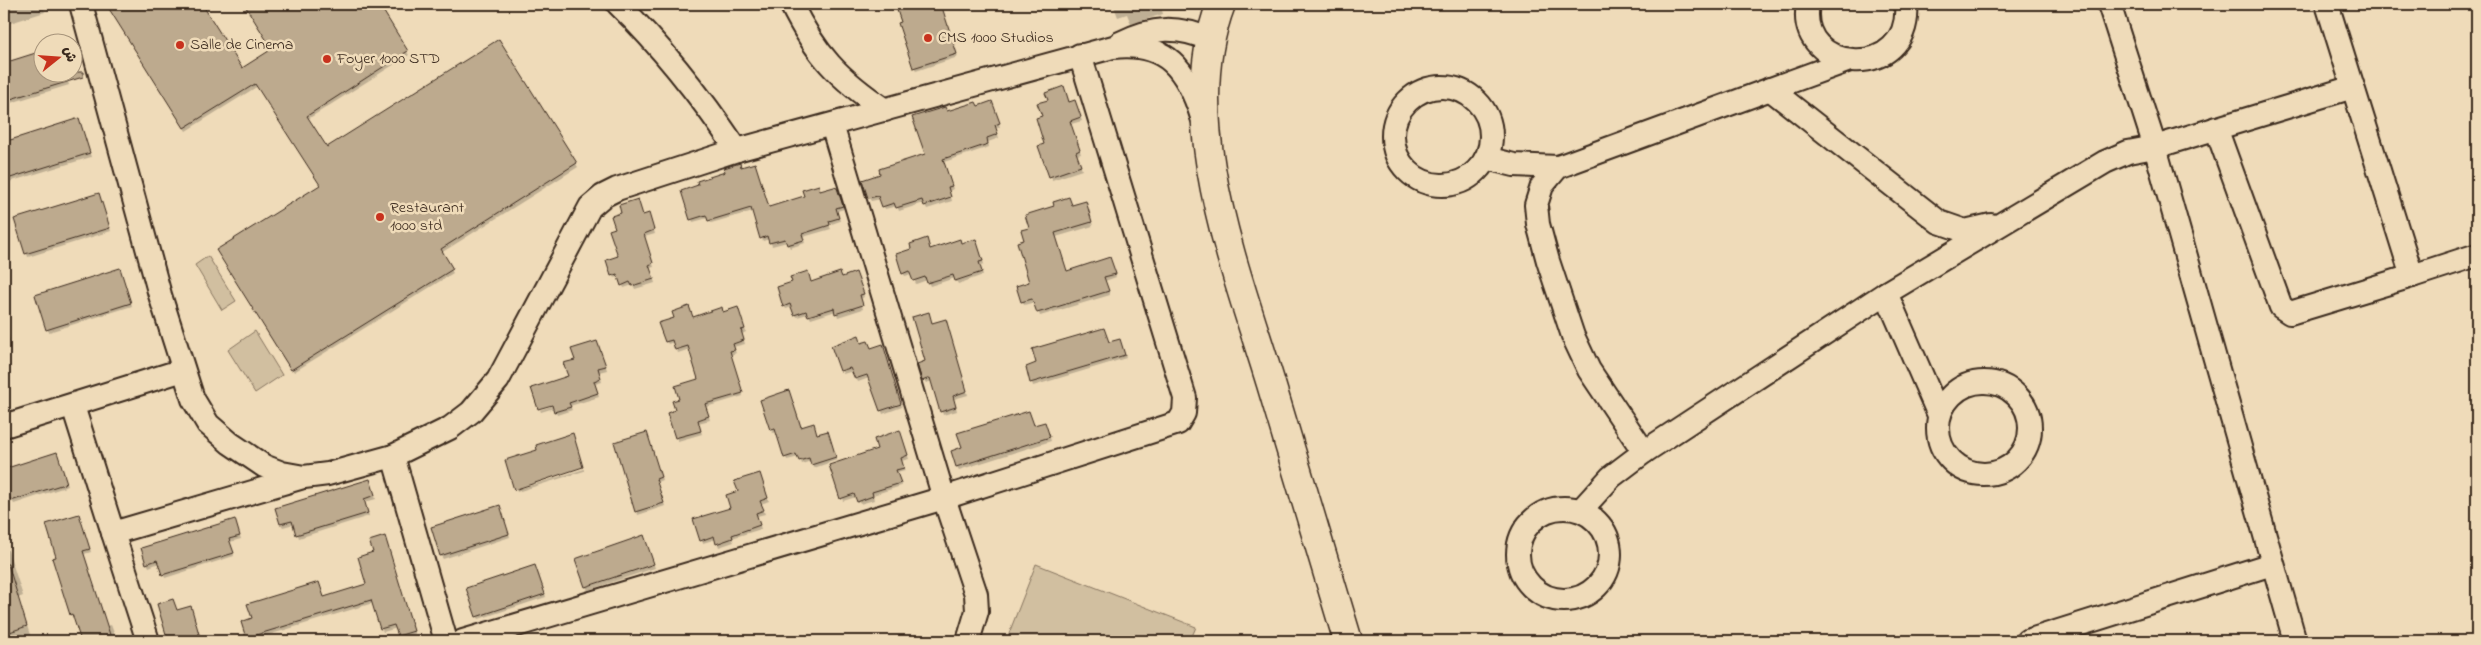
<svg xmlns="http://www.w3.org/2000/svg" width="2481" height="645" font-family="'Indie Flower','Playpen Sans Arabic',sans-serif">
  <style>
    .green { fill: #d1bfa0; stroke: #86745f }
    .shadow { fill: #0003 }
    .building { fill: #bdaa8e; stroke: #3b2a1e }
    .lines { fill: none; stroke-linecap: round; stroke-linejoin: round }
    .street-casing { stroke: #3b2a1e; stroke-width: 26 }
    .secondary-casing { stroke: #3b2a1e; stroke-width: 31 }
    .street { stroke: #efdbb9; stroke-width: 22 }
    .secondary { stroke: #efdbb9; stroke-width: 28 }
    .poi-dot { fill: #c8321e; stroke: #efdbb9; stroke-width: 2 }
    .labels { text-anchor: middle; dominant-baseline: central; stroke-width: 5; stroke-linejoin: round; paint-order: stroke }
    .poi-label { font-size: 16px; fill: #3b2a1e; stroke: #efdbb9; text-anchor: start }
  </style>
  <rect width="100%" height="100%" fill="#efdbb9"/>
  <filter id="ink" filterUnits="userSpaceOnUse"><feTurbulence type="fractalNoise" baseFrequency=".02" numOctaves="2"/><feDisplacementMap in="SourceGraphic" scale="10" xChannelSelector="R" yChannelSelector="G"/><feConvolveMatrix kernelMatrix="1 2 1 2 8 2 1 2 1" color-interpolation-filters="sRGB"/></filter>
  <g filter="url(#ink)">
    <g class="green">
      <path d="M208 256 236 301 222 310 195 265Z"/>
      <path d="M255 331 282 375 255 393 228 350Z"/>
      <path d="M1036 564 1196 627 1190 641H1006Z"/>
    </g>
    <g class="shadow">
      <path d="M4 4H42L45 12 4 25Z"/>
      <path d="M108 4H201L242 70 274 50 245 4H377L409 55 308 119 326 149 499 41 578 167 441 253 453 273 294 372 218 251 322 185 258 86 186 131Z"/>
      <path d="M895 4H940L958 57 916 71Z"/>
      <path d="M1113 4H1160L1163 14 1131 24 1127 14 1118 17Z"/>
      <path d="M42 52V72H65L69 85 4 105V64Z"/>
      <path d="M1066 91 1070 103 1076 105 1082 121 1071 124 1081 154 1077 155 1082 170 1052 180 1043 117 1049 101Z"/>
      <path d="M993 106 1000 127 996 128 999 138 988 142 989 147 944 162 953 189 949 191 952 201 927 209 924 203 899 211 897 206 885 209 881 199 871 201 869 198 926 155 947 112Z"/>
      <path d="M78 120 91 157 9 182 4 170V143Z"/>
      <path d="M755 164 769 208 806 197 818 186 821 192 839 193 844 209 837 211 840 221 829 225 831 229 803 237 805 243 790 248 787 242 772 246 769 239 763 241 753 211 711 223 708 218 693 222 692 219 742 169Z"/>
      <path d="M100 198 111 231 28 257 16 220Z"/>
      <path d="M1072 206H1087L1093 226 1056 237 1067 272 1111 262 1116 277 1105 281 1110 295 1040 316 1035 302 1024 305 1018 287 1030 283 1026 241 1030 228Z"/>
      <path d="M643 216 650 217 655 234 644 237 654 267 650 268 655 283 635 289 633 285 624 288 619 277 614 278 612 275 619 257Z"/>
      <path d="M928 243 931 250 977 243 984 264 980 265 983 275 958 284 955 278 930 286 927 280 916 284 912 274 905 276 903 273Z"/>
      <path d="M121 273 132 306 49 332 47 329Z"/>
      <path d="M856 273 864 297 860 299 863 309 838 317 836 311 811 319 808 314 797 317 792 307 786 309 784 306 811 283Z"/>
      <path d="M738 308 746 332 742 334 745 344 733 347 736 353 731 355 743 396 706 407 710 420 698 423 702 434 678 441 669 414 676 411 681 399 699 380 690 349 678 353 674 342 668 344 666 341 693 318 722 309 724 313Z"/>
      <path d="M4 320 10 341 4 343Z"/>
      <path d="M932 324H947L968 395 954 399 957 411 943 415 932 381 926 383 924 380Z"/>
      <path d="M1104 329 1109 344H1121L1126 358 1033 386 1027 367 1038 364Z"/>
      <path d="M860 340 862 345 871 350 883 345 902 407 883 414 869 378 858 382 853 371 843 374 832 346Z"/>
      <path d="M599 345 607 370 599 372 602 382 595 384 599 397 570 406 572 410 557 415 554 408 541 412 540 410 558 404 576 360Z"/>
      <path d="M790 395 802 428H815L818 436H829L837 460 814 468 811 461 802 464 799 457 787 460 777 432 773 433 771 430 762 401Z"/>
      <path d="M1034 426H1046L1051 441 959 470 957 467 963 448Z"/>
      <path d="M647 433 662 480 657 482 665 506 638 515 615 443Z"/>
      <path d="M901 435 909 459 901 461 905 471 897 473 901 486 873 495 874 500 860 504 856 497 843 501 842 498 879 450Z"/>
      <path d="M56 453 68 486 14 504 11 499 4 502V470Z"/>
      <path d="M584 469V471L517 492 516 490Z"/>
      <path d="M760 474 769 501 761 504 765 514 757 516 761 529 732 538 734 542 719 547 716 539 703 543 701 540 731 508 739 492Z"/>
      <path d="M371 484 376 499 365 502 369 516 299 538 294 524 283 527 281 524Z"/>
      <path d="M501 510 510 537 443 559 441 556Z"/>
      <path d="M79 515 91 552 84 554 107 626 111 625 117 641H82L54 559 58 558Z"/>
      <path d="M236 524 241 539 230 542 234 556 165 578 159 563 149 567 147 563Z"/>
      <path d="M4 538 23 596 18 598 32 641H4Z"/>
      <path d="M645 540 655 568 588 590 586 587Z"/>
      <path d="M386 541 415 634 401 639 397 628 383 632 373 603 249 641 242 622 368 585 374 553Z"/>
      <path d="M537 569 546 597 479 619 477 616Z"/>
    </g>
    <g class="building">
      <path d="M106 4H202L242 68 272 49 244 4H379L408 51 307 116 327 147 499 39 577 163 441 249 453 269 291 370 216 250 320 185 255 84 184 128Z"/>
      <path d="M895 4H941L957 54 913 68 898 23 901 22Z"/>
      <path d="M42 51V72H83V77L4 101V63Z"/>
      <path d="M1064 86 1069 102 1075 100 1081 117 1070 121 1080 150 1076 152 1081 166 1049 177 1038 146 1044 144 1036 118 1042 116 1037 103 1048 100 1045 93Z"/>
      <path d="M992 101 1000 123 995 125 998 134 987 138 988 144 943 159 952 186 948 187 951 197 924 206 922 200 896 208 894 203 882 207 878 196 868 198 862 180 880 174 879 169 925 154 912 117 945 107 947 111 976 102 978 106Z"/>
      <path d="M79 118 90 153 4 180V142Z"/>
      <path d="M740 163 741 167 755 163 769 207 804 196 802 190 819 185 820 191 834 187 837 188 843 206 836 208 839 218 829 221 830 225 802 234 804 240 787 245 785 239 769 243 767 236 760 239 751 208 708 221 706 215 690 220 681 191 698 185 697 181 725 172 724 168Z"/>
      <path d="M99 193 110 228 25 254 14 219Z"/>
      <path d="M1069 197 1072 205 1086 201 1092 222 1055 233 1067 271 1110 257 1116 274 1104 277 1109 291 1037 313 1032 299 1021 302 1016 286 1029 282 1017 242 1024 240 1021 230 1029 228 1025 215 1054 206 1053 202Z"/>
      <path d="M638 199 643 215 649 213 654 230 644 234 653 263 649 265 654 279 632 286 630 282 621 286 617 274 611 276 606 260 618 256 609 230 615 228 611 216 621 213 619 205Z"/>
      <path d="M927 238 930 249 960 239 961 243 976 239 983 261 979 262 982 272 955 281 953 275 927 283 925 277 913 281 909 271 902 274 896 254 911 249 910 244Z"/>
      <path d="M120 268 131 303 46 330 35 295Z"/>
      <path d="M808 271 811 282 840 272 842 277 856 272 864 294 860 295 863 305 835 314 834 308 808 316 806 311 794 315 790 304 783 307 777 287 792 282 790 277Z"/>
      <path d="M689 306 693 317 722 307 723 312 738 307 745 329 741 330 744 340 733 344 735 350 730 351 743 393 705 404 709 416 698 420 701 431 675 438 667 413 675 410 672 401 679 399 675 386 698 379 688 346 675 350 672 340 665 342 658 323 674 318 672 312Z"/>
      <path d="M929 312 932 323 946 319 967 391 953 396 956 407 940 412 930 378 922 381 917 364 925 361 912 317Z"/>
      <path d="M1104 328 1109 342 1120 339 1125 355 1030 383 1026 367 1036 363 1032 349Z"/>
      <path d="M859 335 861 343 868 341 871 348 883 344 901 404 880 411 867 375 855 379 850 368 840 371 831 346Z"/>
      <path d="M597 341 606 366 598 368 601 378 594 381 598 393 569 403 571 407 554 412 552 405 538 409 531 388 568 376 563 363 575 360 571 349Z"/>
      <path d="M789 390 801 427 814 423 817 434 828 431 836 457 811 465 809 458 799 461 796 454 784 458 775 429 770 430 760 400Z"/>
      <path d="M1029 411 1034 425 1045 422 1050 437 956 467 951 451 962 447 957 433Z"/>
      <path d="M900 430 908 455 901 458 904 468 896 470 901 483 872 492 873 496 857 502 854 494 840 499 829 465 877 449 874 439Z"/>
      <path d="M647 432 661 477 656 479 664 503 635 512 614 442Z"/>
      <path d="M573 433 583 467 514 490 505 460 537 450 536 445Z"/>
      <path d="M57 452 67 483 11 501 9 496 4 498V469Z"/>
      <path d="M760 473 768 498 760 501 764 510 756 513 760 525 732 535 733 538 716 544 714 536 700 541 693 519 730 508 726 495 738 491 734 481Z"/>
      <path d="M370 479 375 495 364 499 368 513 296 535 292 521 280 524 275 508Z"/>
      <path d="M500 505 509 534 440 556 431 527Z"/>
      <path d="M79 514 90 549 83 551 112 641H81L72 614 70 615 52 558 56 557 46 524Z"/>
      <path d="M235 519 240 536 229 539 234 553 162 575 157 560 146 564 141 548Z"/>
      <path d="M644 535 654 564 585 587 575 559Z"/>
      <path d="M385 536 414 631 398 636 394 625 380 629 371 600 246 638 241 622 252 618 247 604 319 582 324 597 366 584 358 557 373 552 369 541Z"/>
      <path d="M4 564H8L27 626 4 634Z"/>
      <path d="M535 565 545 594 476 617 466 588Z"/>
      <path d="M173 599 177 610 191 606 201 641H168L157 604Z"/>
    </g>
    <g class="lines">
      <defs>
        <g id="street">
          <path d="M81 4 160 295 193 399 208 424 230 443 264 466 282 473 304 477 328 474 393 456 450 428 471 412 498 380 590 207 603 196 617 189 737 150 1113 47C1166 41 1187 69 1202 117"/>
          <path d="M618 4C663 48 702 98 737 150"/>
          <path d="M791 4C816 55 838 78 885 110"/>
          <path d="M1808 4C1795 75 1913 83 1906 4"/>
          <path d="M2109 4 2155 147 2295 641"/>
          <path d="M2327 4 2412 276 2477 255"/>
          <path d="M1120 43C1153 26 1178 26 1211 40"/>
          <circle cx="1442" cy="136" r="49"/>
          <path d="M1770 89 1939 222 1965 231 1991 225"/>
          <path d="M832 125 944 498 976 594 977 611 968 641"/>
          <path d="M2216 128 2281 307 2290 313 2412 276"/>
          <path d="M1486 158 1514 165 1558 167 1847 61"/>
          <path d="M1558 167 1542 186 1536 205 1538 224 1548 261 1573 336 1589 370 1644 452"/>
          <path d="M1886 293 1939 415"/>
          <circle cx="1984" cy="428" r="46"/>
          <path d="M73 406 113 533"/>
          <path d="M4 426 183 370"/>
          <path d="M393 456 446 641"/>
          <circle cx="1564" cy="554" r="46"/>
          <path d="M1581 510 1611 477 1644 452 1886 293 2105 162 2128 152 2155 147 2353 87"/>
          <path d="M148 641 113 533 300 478"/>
          <path d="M463 641 944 498 1178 423 1184 413 1185 398 1080 55"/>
          <path d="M2027 641 2272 564"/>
        </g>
        <path id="secondary" d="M1221 4C1176 121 1236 269 1271 384 1297 469 1322 555 1348 641"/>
      </defs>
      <use href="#street" class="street-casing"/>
      <use href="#secondary" class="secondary-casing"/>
      <use href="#street" class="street"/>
      <use href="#secondary" class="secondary"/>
    </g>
  </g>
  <g class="poi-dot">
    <circle cx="928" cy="38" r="5"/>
    <circle cx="180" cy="45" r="5"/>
    <circle cx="327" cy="59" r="5"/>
    <circle cx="380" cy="217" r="5"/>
  </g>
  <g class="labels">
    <g class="poi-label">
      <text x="938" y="38">CMS 1000 Studios</text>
      <text x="190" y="45">Salle de Cinema</text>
      <text x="337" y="59">Foyer 1000 STD</text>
      <text x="390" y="208">Restaurant<tspan x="390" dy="18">1000 std</tspan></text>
    </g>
  </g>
  <rect width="2481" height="645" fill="none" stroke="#efdbb9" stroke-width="20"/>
  <rect x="10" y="10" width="2461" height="625" fill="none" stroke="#3b2a1e" stroke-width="2" filter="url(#ink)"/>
  <g transform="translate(58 58) rotate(73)"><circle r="24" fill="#efdbb9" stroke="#a7947b"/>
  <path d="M0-4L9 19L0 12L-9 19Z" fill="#c8321e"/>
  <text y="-8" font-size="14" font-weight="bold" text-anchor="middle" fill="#3b2a1e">ش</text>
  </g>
</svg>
